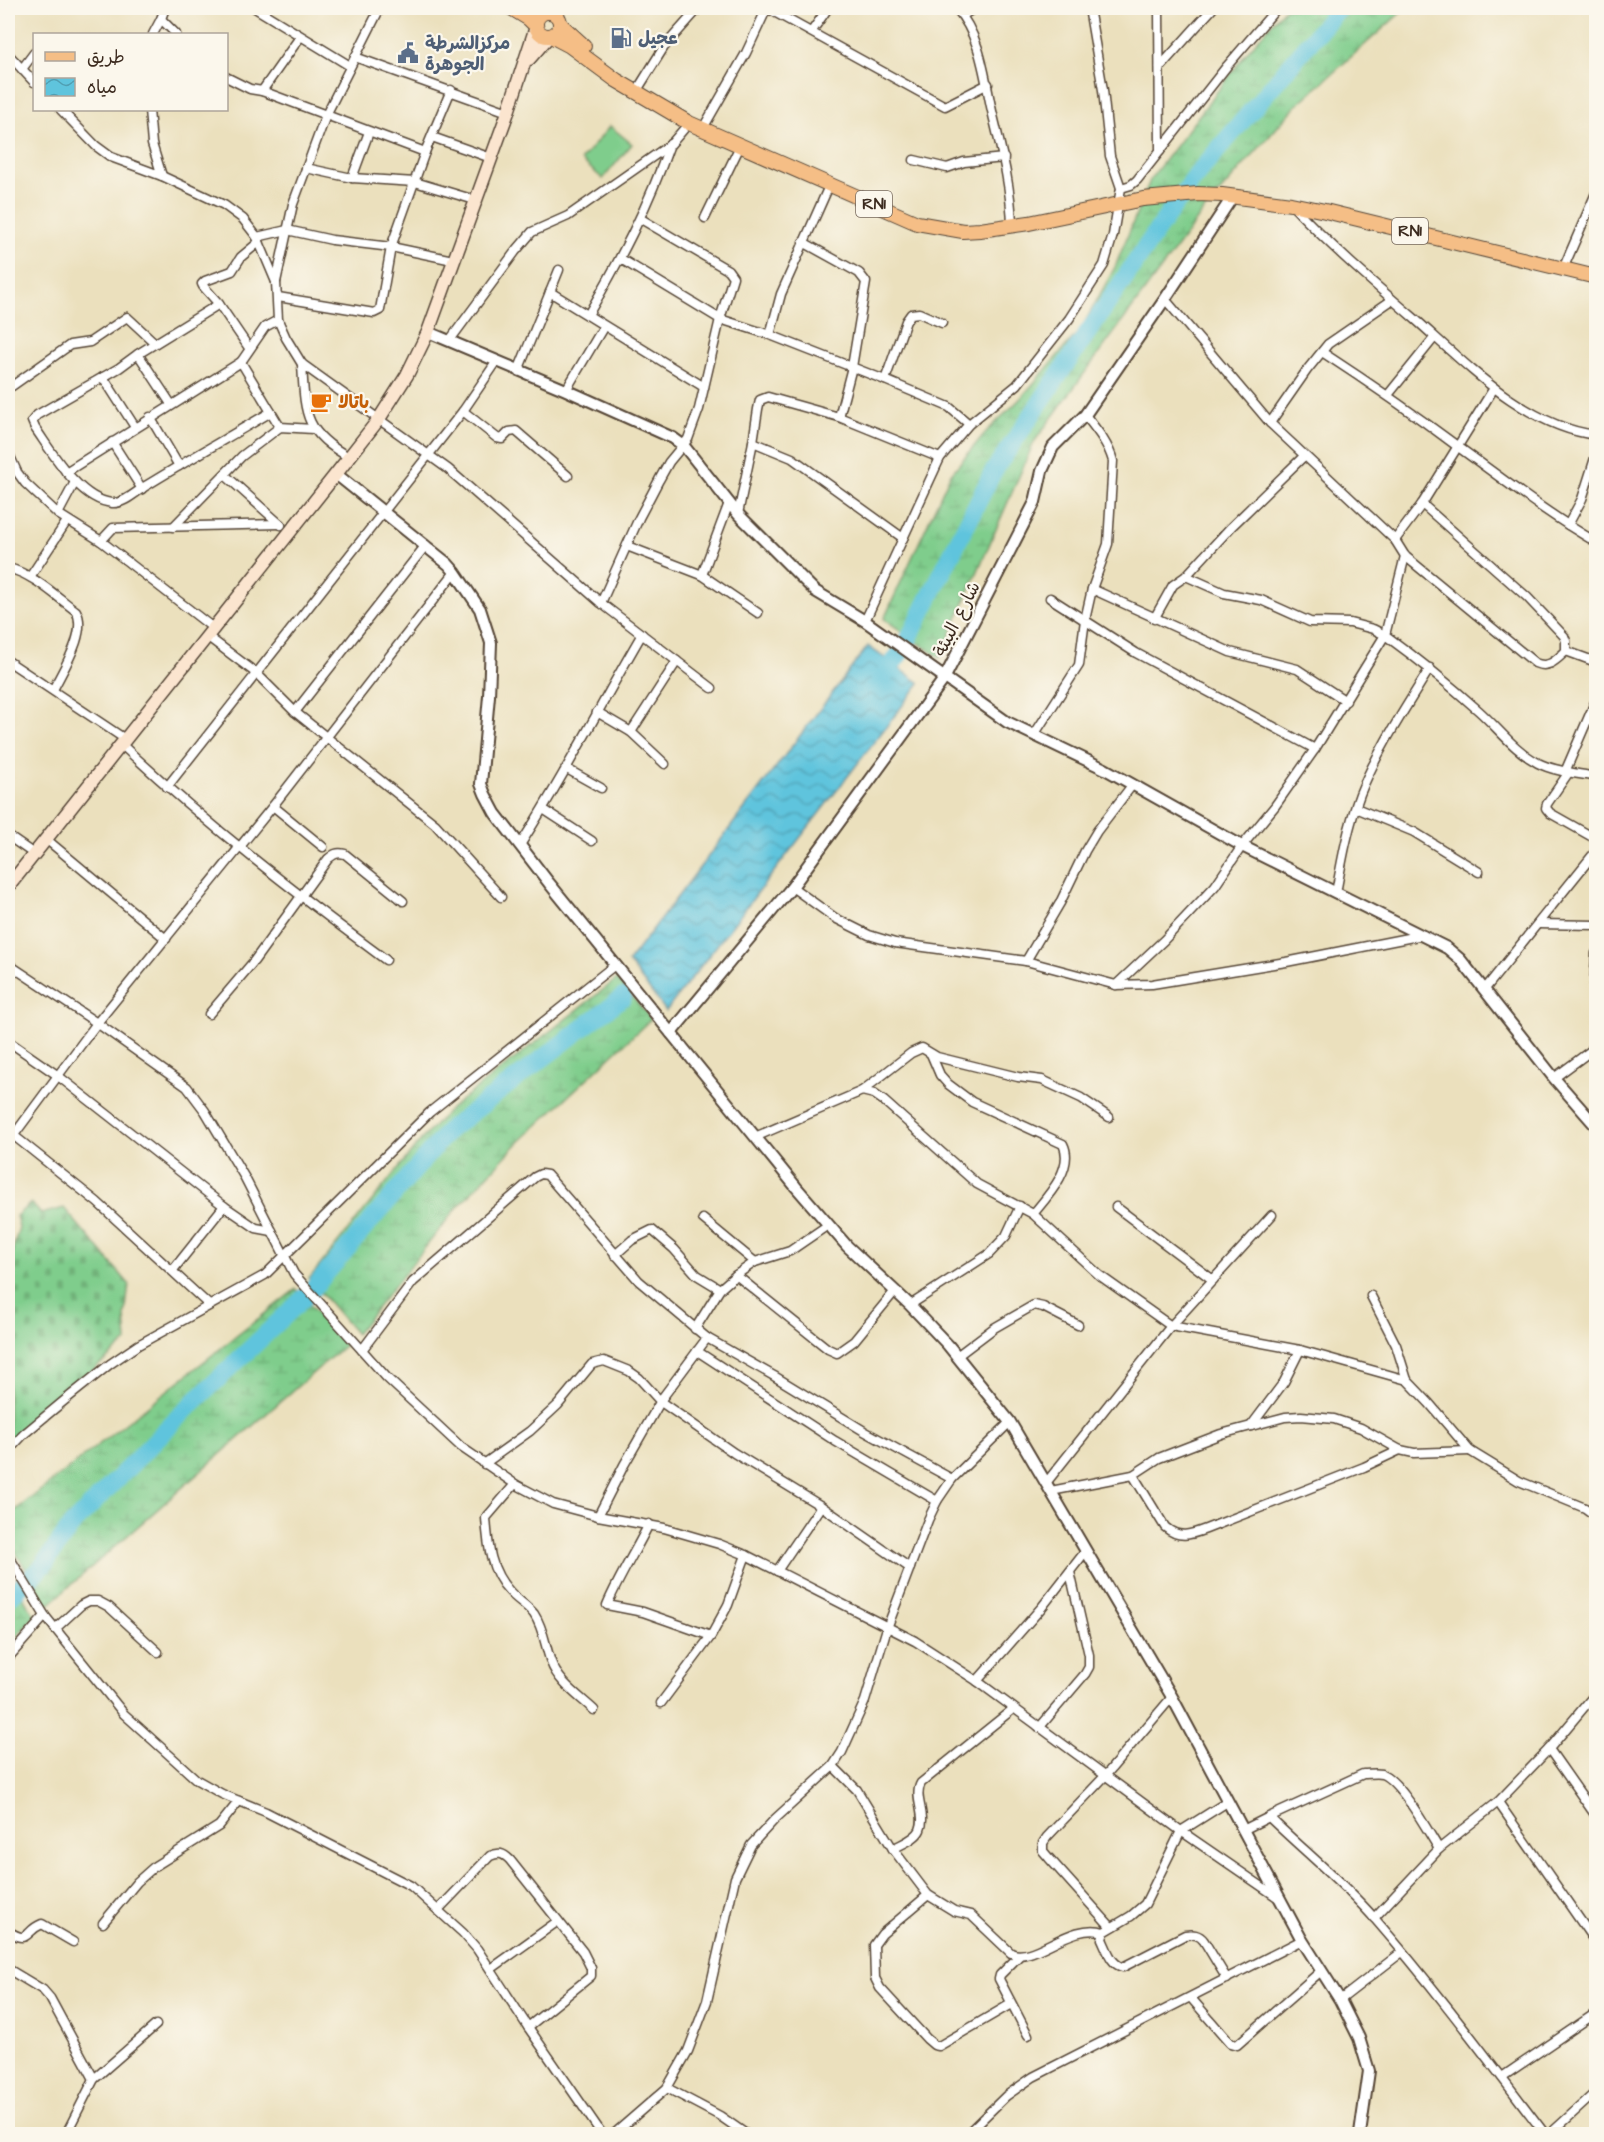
<svg xmlns="http://www.w3.org/2000/svg" width="1604" height="2142" font-family="'Architects Daughter','Playpen Sans Arabic',sans-serif">
  <style>
    .wetland { fill: url(#wetland-marsh); stroke: #5d7c55; stroke-width: 1.5 }
    .cemetery { fill: url(#cemetery-stones); stroke: #5d7c55; stroke-width: 1.5 }
    .park { fill: #7fcd8c; stroke: #5d7c55; stroke-width: 1.5 }
    .water { fill: url(#water-waves); stroke: #4d777e; stroke-width: 1.5 }
    .lines { fill: none; stroke-linecap: round; stroke-linejoin: round }
    .river { stroke: #5fc4dd; stroke-width: 18 }
    .minor-casing { stroke: #554536; stroke-width: 11 }
    .tertiary-casing { stroke: #554536; stroke-width: 14 }
    .secondary-casing { stroke: #554536; stroke-width: 15 }
    .primary-casing { stroke: #554536; stroke-width: 16 }
    .minor { stroke: #fff; stroke-width: 8 }
    .tertiary { stroke: #fff; stroke-width: 10 }
    .secondary { stroke: #fbe5cf; stroke-width: 12 }
    .primary { stroke: #f5be86; stroke-width: 14 }
    .labels { text-anchor: middle; dominant-baseline: central; stroke-width: 4.5; stroke-linejoin: round; paint-order: stroke }
    .shield { fill: #fbf7ec; stroke: #75685c; stroke-width: 1.5 }
    .shield-label { font-size: 16px; font-weight: bold; fill: #3b2a1e }
    .service-label { font-size: 18px; font-weight: bold; fill: #4e5e75; stroke: #fbf7ec; text-anchor: start }
    .food-label { font-size: 18px; font-weight: bold; fill: #c56008; stroke: #fbf7ec; text-anchor: start }
    .street-label { font-size: 18px; fill: #3b2a1e; stroke: #fbf7ec }
  </style>
  <defs>
    <pattern id="wetland-marsh" width="20" height="14" patternUnits="userSpaceOnUse" patternTransform="scale(1.5)"><rect width="20" height="14" fill="#7fcd8c"/><path d="M1 5h8M5 5V1M11 12h8M15 12V8" fill="none" stroke="#6fb078"/></pattern>
    <pattern id="cemetery-stones" width="16" height="16" patternUnits="userSpaceOnUse" patternTransform="scale(1.5)"><rect width="16" height="16" fill="#7fcd8c"/><path d="M2 7V4a2 2 0 0 1 4 0v3zM10 15v-3a2 2 0 0 1 4 0v3z" fill="#6fb078"/></pattern>
    <pattern id="water-waves" width="16" height="10" patternUnits="userSpaceOnUse" patternTransform="scale(1.5)"><rect width="16" height="10" fill="#5fc4dd"/><path d="M0 5q4-4 8 0t8 0" fill="none" stroke="#509fb3"/></pattern>
  </defs>
  <rect width="100%" height="100%" fill="#fbf7ec"/>
  <filter id="ink" filterUnits="userSpaceOnUse"><feTurbulence type="fractalNoise" baseFrequency=".0167" numOctaves="2"/><feDisplacementMap in="SourceGraphic" scale="12" xChannelSelector="R" yChannelSelector="G"/><feConvolveMatrix kernelMatrix="1 2 1 2 8 2 1 2 1" color-interpolation-filters="sRGB"/></filter>
  <filter id="wash" filterUnits="userSpaceOnUse"><feTurbulence type="fractalNoise" baseFrequency=".008" numOctaves="4" result="noise"/><feDisplacementMap in="SourceGraphic" scale="24" xChannelSelector="R" yChannelSelector="G"/><feGaussianBlur stdDeviation="1.35" result="paint"/><feColorMatrix in="noise" values="0 0 0 0 0 0 0 0 0 0 0 0 0 0 0 0 0 1.4 0 .05"/><feComposite in="paint" operator="in"/></filter>
  <g filter="url(#wash)">
    <rect width="100%" height="100%" fill="#ebe0bd"/>
    <g class="wetland">
      <path d="M1285 8H1406L1297 105 1205 209 1034 442 940 658 884 619 950 475 985 433 1019 400 1081 329 1115 267 1151 178 1248 51Z"/>
      <path d="M617 979 651 1019 518 1143 456 1209 356 1334 309 1279 421 1140 450 1109Z"/>
      <path d="M296 1289 345 1345 47 1606 8 1539V1516Z"/>
      <path d="M8 1572 35 1616 8 1646Z"/>
    </g>
    <path class="cemetery" d="M31 1203 41 1214 64 1208 129 1284 125 1316 127 1342 8 1441V1260H10L19 1227 16 1216Z"/>
    <path class="park" d="M610 126 632 144 603 179 581 160Z"/>
    <path class="water" d="M868 646 920 683 666 1011 628 962Z"/>
    <g class="lines">
      <g class="river">
        <path d="M879 683 905 646 993 472 1160 226 1198 173 1339 8"/>
        <path d="M8 1598 43 1566 71 1526 175 1420 310 1292 449 1130 623 997"/>
      </g>
    </g>
  </g>
  <g filter="url(#ink)">
    <g class="lines">
      <defs>
        <g id="minor">
          <path d="M165 8 161 19 176 34"/>
          <path d="M255 8 350 66"/>
          <path d="M767 8 945 106 988 84"/>
          <path d="M956 8C981 37 984 75 992 111 1001 149 1011 186 1012 225"/>
          <path d="M963 15 975 8"/>
          <path d="M812 31 828 8"/>
          <path d="M153 34 161 19"/>
          <path d="M8 54 34 82"/>
          <path d="M355 57 508 112"/>
          <path d="M1160 67 1213 8"/>
          <path d="M22 69 34 53"/>
          <path d="M226 77 250 89 262 91 425 152"/>
          <path d="M262 91 300 37"/>
          <path d="M636 92 664 47 699 8"/>
          <path d="M61 110 96 146 111 157 162 176 224 205 243 219 257 237 276 282 278 320 286 338 302 364 448 469 601 603 712 688"/>
          <path d="M149 110 152 144 162 176"/>
          <path d="M702 130 746 53 767 8"/>
          <path d="M432 137 491 158"/>
          <path d="M1160 151 1227 66 1277 8"/>
          <path d="M914 160 947 168 964 162 1004 158"/>
          <path d="M306 168 352 178 415 182 475 200"/>
          <path d="M352 178 369 132"/>
          <path d="M1121 188 1131 185 1137 180 1160 151 1159 8"/>
          <path d="M1291 204C1329 245 1372 282 1415 319 1466 364 1526 427 1596 435"/>
          <path d="M705 218 740 146"/>
          <path d="M257 237 287 230 332 240 391 247 453 260"/>
          <path d="M803 242 859 273 866 282 852 367 839 417"/>
          <path d="M621 259 720 319 770 335 885 380 949 407 969 424"/>
          <path d="M1563 269 1596 193"/>
          <path d="M276 282 293 204 326 115 380 8"/>
          <path d="M550 292 704 387"/>
          <path d="M278 297 374 313 380 310 391 247 425 152 451 90"/>
          <path d="M1165 299 1270 423 1395 540 1405 556 1535 663C1549 669 1556 660 1566 651V641L1564 636 1527 597 1422 504"/>
          <path d="M219 304 203 286 202 284 205 281 232 271 241 257 259 242"/>
          <path d="M588 315C621 258 648 207 670 144"/>
          <path d="M278 320 265 327 241 362 280 427"/>
          <path d="M770 335 781 294 829 186"/>
          <path d="M450 340 515 252 532 232 568 216 671 144 689 123"/>
          <path d="M249 348 219 304 138 354 119 368 37 415 32 421 35 428C52 452 79 500 112 503 123 504 135 493 144 487 186 461 229 437 271 412"/>
          <path d="M1322 352C1368 382 1413 413 1457 446 1503 479 1547 514 1596 542"/>
          <path d="M138 354 171 404"/>
          <path d="M302 364C305 412 303 432 349 457"/>
          <path d="M518 371 559 270"/>
          <path d="M103 377 135 427"/>
          <path d="M885 380 906 321 911 314 919 313 942 323"/>
          <path d="M12 386 70 345 90 342 127 317 155 343"/>
          <path d="M566 390 604 326"/>
          <path d="M1388 395 1434 338"/>
          <path d="M463 411 497 438 502 439 509 432 516 431 568 476"/>
          <path d="M150 417 179 466"/>
          <path d="M1270 423 1307 370 1328 344 1392 300"/>
          <path d="M112 442 142 489"/>
          <path d="M753 442 792 458 903 538"/>
          <path d="M8 452 17 472 25 483 58 514 101 541 213 628"/>
          <path d="M66 472 241 362"/>
          <path d="M225 475 281 525"/>
          <path d="M58 514 75 482"/>
          <path d="M738 514 753 442 758 409 760 400 768 397 839 417 940 458"/>
          <path d="M1568 525 1582 499 1596 455"/>
          <path d="M173 527 242 456 280 427 313 429"/>
          <path d="M1395 540 1422 504 1494 388"/>
          <path d="M101 541 113 528 280 524"/>
          <path d="M627 546 702 575 758 613"/>
          <path d="M1405 556 1385 635C1418 659 1449 684 1479 711 1498 728 1515 751 1538 763 1556 772 1577 773 1596 777"/>
          <path d="M8 568C33 574 56 596 76 611 88 632 63 669 53 690"/>
          <path d="M702 575 729 503"/>
          <path d="M30 577 67 521"/>
          <path d="M1092 589 1230 652 1297 669 1346 701"/>
          <path d="M1050 598 1136 653 1315 749"/>
          <path d="M601 603 639 518 659 480 669 462 688 439 699 409 720 319 733 277 728 270 641 219"/>
          <path d="M1154 619 1173 585 1186 576 1231 527 1304 456"/>
          <path d="M865 621 940 458 969 424 1017 385 1069 319 1104 265 1113 235 1121 188 1110 156 1103 90 1089 8"/>
          <path d="M207 636 256 673 295 712 435 824 501 897"/>
          <path d="M1566 651 1596 662"/>
          <path d="M8 661 125 739"/>
          <path d="M295 712 426 545"/>
          <path d="M597 712 631 732 665 764"/>
          <path d="M631 732 677 661"/>
          <path d="M1034 735 1079 665 1085 620 1092 589 1108 544 1113 461C1108 443 1096 429 1085 415"/>
          <path d="M121 744C204 822 294 892 386 960"/>
          <path d="M567 769 601 788"/>
          <path d="M1565 772 1596 700"/>
          <path d="M1569 772 1547 804 1546 808 1550 813 1596 839"/>
          <path d="M167 787 463 411 497 361"/>
          <path d="M273 806 323 847"/>
          <path d="M1356 808 1414 832 1479 872"/>
          <path d="M543 809 592 841"/>
          <path d="M8 836 34 854"/>
          <path d="M46 839 166 939"/>
          <path d="M520 845C564 777 601 704 642 634"/>
          <path d="M792 887 835 918 869 935 895 943 1026 961 1116 985 1152 984 1286 962 1423 935"/>
          <path d="M1336 893C1342 860 1348 826 1360 794 1378 749 1405 709 1430 668"/>
          <path d="M1538 924 1596 925"/>
          <path d="M1026 961 1060 903 1085 851 1097 831 1133 784"/>
          <path d="M8 964 97 1023 187 1087 205 1111 245 1178 294 1274 387 1378 461 1447 515 1484 553 1504 598 1516 664 1528 719 1544 746 1555 915 1641 977 1681 1181 1831 1280 1899"/>
          <path d="M1116 985 1164 940 1215 886 1242 846 1275 806 1315 749 1385 635 1373 629 1350 623 1310 622 1261 600 1224 593 1186 576"/>
          <path d="M1485 989 1596 851"/>
          <path d="M209 1014 254 961 328 859C334 854 337 852 345 854L403 901"/>
          <path d="M8 1041 57 1075 224 1206 256 1228 272 1231"/>
          <path d="M1593 1049 1594 992 1596 953"/>
          <path d="M931 1054 940 1075 948 1084 972 1102 1063 1144C1075 1168 1047 1197 1033 1214"/>
          <path d="M1554 1078 1596 1047"/>
          <path d="M862 1091 911 1053 922 1048 937 1057 1018 1077 1042 1080 1081 1098 1109 1117"/>
          <path d="M8 1131 97 1202 209 1305"/>
          <path d="M755 1137 862 1091 874 1094 884 1101 977 1184 1033 1214 1099 1275 1171 1326 1300 1350 1407 1380"/>
          <path d="M8 1143 97 1023 273 806 455 572"/>
          <path d="M1116 1207 1213 1280"/>
          <path d="M703 1219 755 1262"/>
          <path d="M615 1255 632 1240 652 1230 674 1249 697 1275 720 1289"/>
          <path d="M173 1270 224 1206"/>
          <path d="M736 1275 828 1349 837 1353 854 1341 895 1291"/>
          <path d="M1371 1296 1396 1345 1407 1380 1429 1403 1470 1451 1519 1481 1585 1508 1596 1516"/>
          <path d="M910 1305 989 1254 1006 1236 1020 1206"/>
          <path d="M695 1329 720 1289 736 1275 755 1262 790 1251 828 1225"/>
          <path d="M362 1350 413 1282 535 1177 541 1174 547 1175 639 1281 707 1338 774 1376 864 1431 952 1479"/>
          <path d="M697 1351 835 1441 937 1501"/>
          <path d="M957 1356 994 1328 1034 1305 1043 1307 1078 1325"/>
          <path d="M1251 1426 1284 1382 1300 1350"/>
          <path d="M8 1451 24 1434 65 1400 110 1364 138 1345 265 1275 430 1112 616 964"/>
          <path d="M484 1464 530 1431 558 1405 592 1364 604 1361 629 1371 639 1378 661 1402 734 1453 821 1506 910 1568"/>
          <path d="M1133 1475 1165 1527C1179 1539 1190 1535 1206 1529L1364 1467 1400 1450"/>
          <path d="M1046 1483 1171 1326 1272 1215"/>
          <path d="M515 1484 486 1518C488 1546 490 1571 510 1592 517 1600 527 1605 534 1614 544 1629 545 1646 551 1662 558 1682 579 1696 594 1710"/>
          <path d="M1051 1491 1133 1475 1159 1458 1221 1434 1285 1417 1301 1416 1334 1419 1361 1428 1400 1450 1414 1453 1470 1451"/>
          <path d="M598 1516 624 1465 663 1397 707 1338"/>
          <path d="M649 1524C635 1552 619 1577 607 1605L643 1612 711 1636"/>
          <path d="M8 1555 45 1616 124 1714 197 1780 222 1794 266 1812 411 1886 463 1933 477 1949 528 2027 602 2134"/>
          <path d="M777 1571 821 1506"/>
          <path d="M55 1629 81 1605 89 1601H98L109 1607 158 1652"/>
          <path d="M8 1658 45 1616"/>
          <path d="M977 1681 1042 1607 1085 1552"/>
          <path d="M661 1703 711 1636 728 1605 746 1555"/>
          <path d="M1039 1728 1085 1674 1089 1667V1655L1070 1572"/>
          <path d="M1549 1749 1596 1816"/>
          <path d="M833 1766 857 1790 893 1849 928 1895 954 1911 971 1915 1011 1953C1033 1964 1071 1921 1104 1932"/>
          <path d="M1227 1802 1181 1831 1145 1904 1131 1916 1104 1932 1102 1939C1107 1949 1111 1965 1123 1967L1185 1935C1193 1934 1199 1934 1204 1941L1227 1979"/>
          <path d="M1498 1802 1596 1943"/>
          <path d="M1269 1817 1363 1774C1369 1774 1377 1773 1382 1774 1401 1782 1428 1831 1439 1849"/>
          <path d="M1243 1830 1269 1817C1304 1851 1343 1882 1375 1919 1435 1988 1490 2062 1545 2134"/>
          <path d="M893 1849C901 1844 916 1839 920 1830 927 1815 913 1797 921 1783L1013 1709"/>
          <path d="M928 1895 882 1934 874 1945 875 1978 880 1988 927 2039 934 2045 939 2046 1011 2004"/>
          <path d="M438 1910 490 1856C499 1852 503 1853 510 1860L583 1952 591 1968V1976L528 2027"/>
          <path d="M1374 1918 1439 1849 1498 1802 1549 1749 1596 1693"/>
          <path d="M103 1923 137 1882 155 1866 219 1826 239 1801"/>
          <path d="M1111 1927 1049 1858 1043 1851V1843L1047 1837 1105 1776 1172 1697"/>
          <path d="M8 1931C30 1945 24 1931 42 1924L73 1942"/>
          <path d="M1019 1956 1000 1975 999 1979 1028 2035"/>
          <path d="M8 1969 43 1990 50 1998 94 2079"/>
          <path d="M491 1969 558 1921"/>
          <path d="M1191 1998 1230 2043 1237 2045 1321 1971"/>
          <path d="M1340 2000 1402 1952"/>
          <path d="M1502 2077 1596 2013"/>
          <path d="M667 2088 720 2116 746 2134"/>
          <path d="M66 2134 94 2079 156 2025"/>
          <path d="M614 2134 667 2088 688 2051 707 2001 735 1878 751 1845 775 1819 833 1766 842 1752 865 1701 887 1628 928 1520 937 1501 952 1479 1010 1422"/>
          <path d="M967 2134 1006 2096 1033 2077 1302 1940"/>
          <path d="M1550 2134 1596 2092"/>
        </g>
        <g id="tertiary">
          <path d="M428 332 566 390 673 438 684 446 738 514 815 591 865 621 1007 722 1105 769 1242 846 1447 948 1460 959 1554 1078 1596 1126"/>
          <path d="M336 474 448 564 455 572 480 609 491 643 489 696 481 784 485 794 495 813 549 883 796 1187 847 1246 910 1305 948 1345 1010 1422 1172 1697 1302 1940 1340 2000 1359 2038 1369 2071 1360 2134"/>
          <path d="M671 1033 792 887 944 679 1035 502 1042 471 1053 447 1085 415 1165 299 1233 196"/>
        </g>
        <g id="secondary">
          <path d="M557 8 558 18"/>
          <path d="M545 12 549 8"/>
          <path d="M529 59 549 36"/>
          <path d="M8 887 336 474 379 419 407 375 428 332 508 112 536 27"/>
        </g>
        <g id="primary">
          <path d="M511 8 529 19 535 25"/>
          <circle cx="548" cy="24" r="12"/>
          <path d="M560 24 584 46"/>
          <path d="M551 36 570 46 616 80 689 123 917 223 963 231 980 230 1029 223 1143 199 1198 194 1222 195 1291 204 1325 211 1596 277"/>
        </g>
      </defs>
      <use href="#minor" class="minor-casing"/>
      <use href="#tertiary" class="tertiary-casing"/>
      <use href="#secondary" class="secondary-casing"/>
      <use href="#primary" class="primary-casing"/>
      <use href="#minor" class="minor"/>
      <use href="#tertiary" class="tertiary"/>
      <use href="#secondary" class="secondary"/>
      <use href="#primary" class="primary"/>
    </g>
  </g>
  <defs>
    <symbol id="fuel-bare" viewBox="-9 -9 18 18"><path d="M-5.5-6h7V0h2V4h1.3V-2.5L3-4.5l.8-.8L6-3V5H2.5V1h-1V6h-7ZM-4.2-4.7v3.2H.2V-4.7Z" fill="#5c6f8a" stroke="#fbf7ec" stroke-width="2.5" paint-order="stroke"/></symbol>
    <symbol id="civic-bare" viewBox="-9 -9 18 18"><path d="M-.6-6.5H3V-4.5H.6V-3L4-1V1h2V6H-6V1h2V-1L-.6-3ZM-1.2 2.5V6h2.4V2.5Z" fill="#5c6f8a" stroke="#fbf7ec" stroke-width="2.5" paint-order="stroke"/></symbol>
    <symbol id="cafe-bare" viewBox="-9 -9 18 18"><path d="M-5.5-4.5H6V0H3Q3 3.5 0 3.5H-2.5Q-5.5 3.5-5.5 0ZM3-3.2v2h1.7v-2ZM-6 4.5H4V6H-6Z" fill="#e8710a" stroke="#fbf7ec" stroke-width="2.5" paint-order="stroke"/></symbol>
  </defs>
  <g fill-rule="evenodd">
    <use href="#fuel-bare" x="606" y="23" width="30" height="30"/>
    <use href="#civic-bare" x="393" y="38" width="30" height="30"/>
    <use href="#cafe-bare" x="306" y="387" width="30" height="30"/>
  </g>
  <g class="labels">
    <g class="shield">
      <rect x="856" y="191" width="36" height="26" rx="4.5"/>
      <rect x="1392" y="218" width="36" height="26" rx="4.5"/>
    </g>
    <g class="shield-label">
      <text x="874" y="204">RN1</text>
      <text x="1410" y="231">RN1</text>
    </g>
    <g class="service-label">
      <text x="638" y="38">عجيل</text>
      <text x="425" y="43">مركزالشرطة<tspan x="425" dy="21">الجوهرة</tspan></text>
    </g>
    <g class="food-label">
      <text x="338" y="402">باتالا</text>
    </g>
    <g class="street-label">
      <text transform="translate(957 619) rotate(-63)">شارع البيئة</text>
    </g>
  </g>
  <rect width="1604" height="2142" fill="none" stroke="#fbf7ec" stroke-width="30"/>
  <rect x="33" y="33" width="195" height="78" fill="#fbf7ec" stroke="#aea59a" stroke-width="1.5"/>
  <rect x="45" y="52" width="30" height="9" fill="#f5be86" stroke="#aea59a" stroke-width="1.5"/>
  <text x="87" y="63" font-size="18" fill="#3b2a1e">طريق</text>
  <rect x="45" y="78" width="30" height="18" fill="url(#water-waves)" stroke="#aea59a" stroke-width="1.5"/>
  <text x="87" y="93" font-size="18" fill="#3b2a1e">مياه</text>
</svg>
